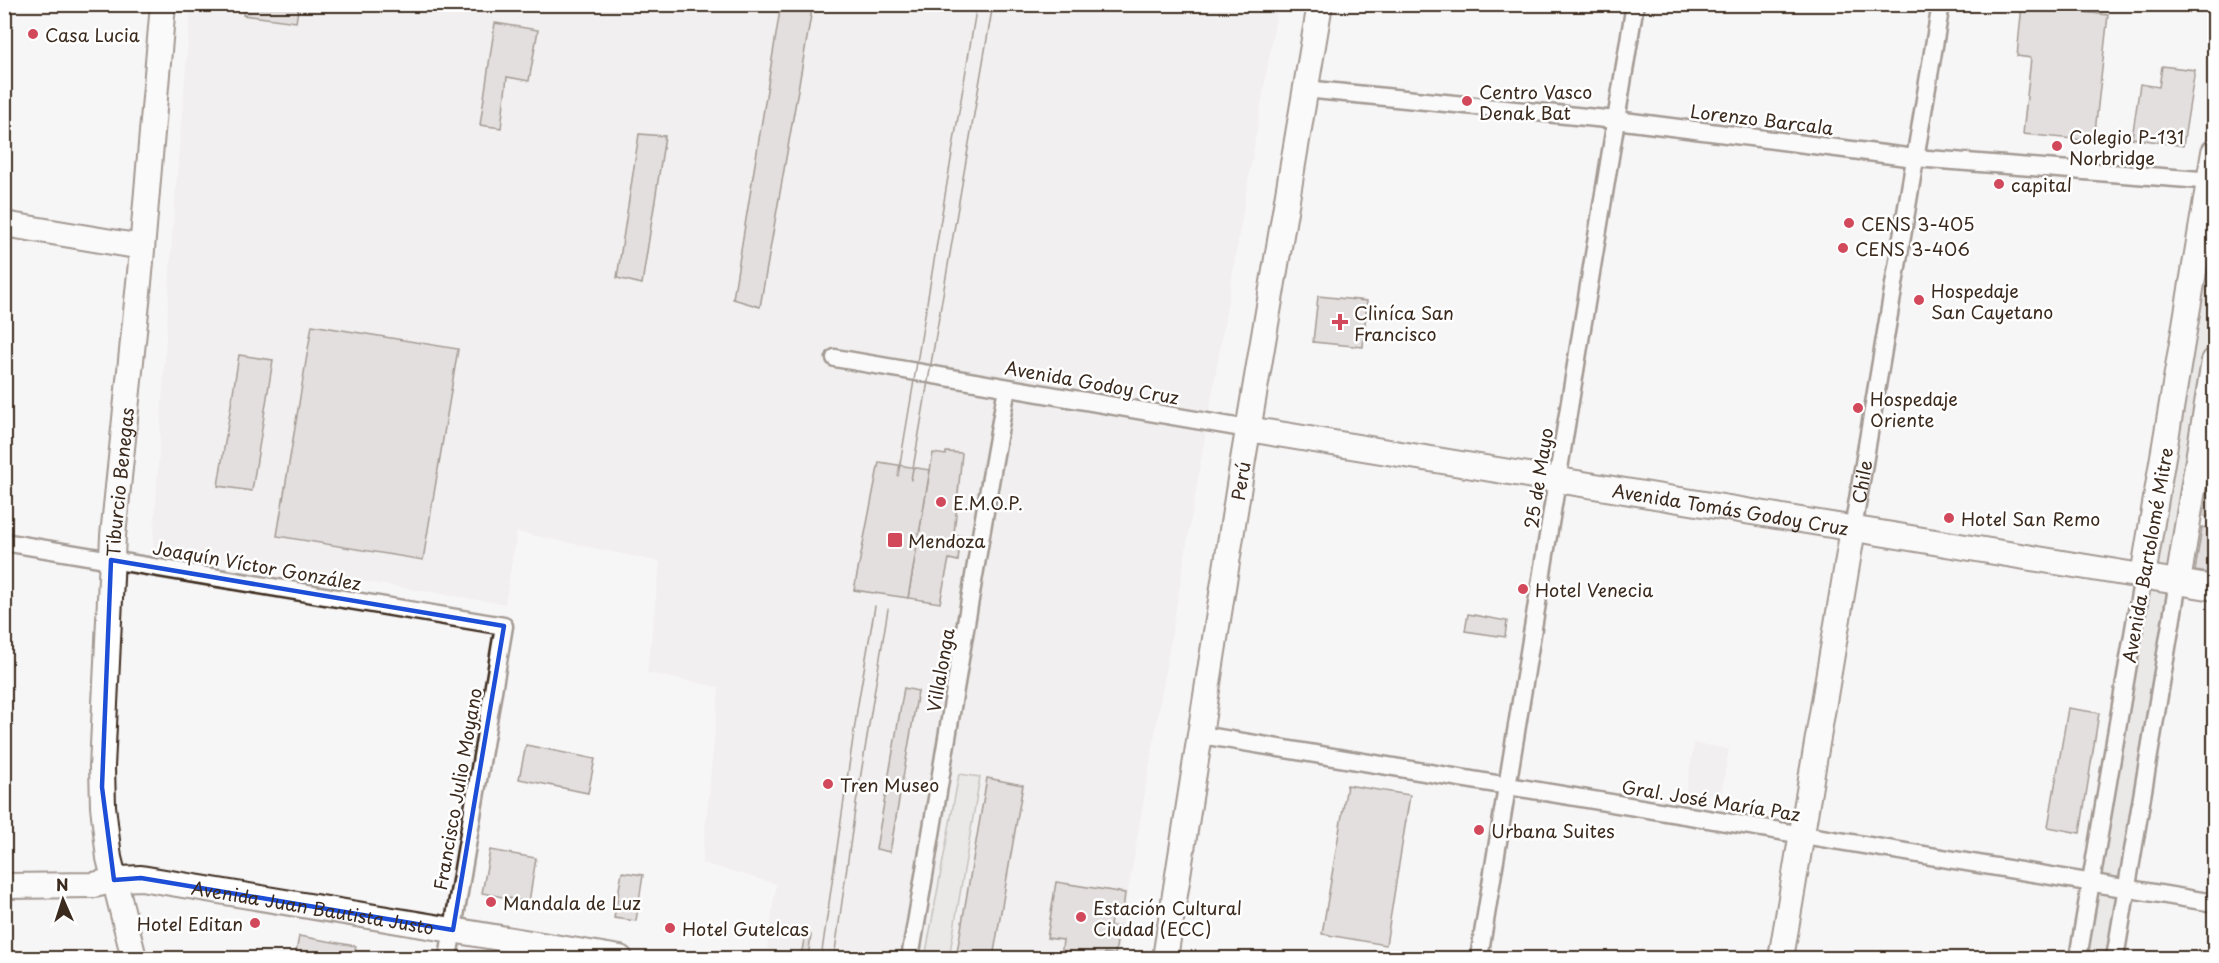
<svg xmlns="http://www.w3.org/2000/svg" width="2219" height="963" font-family="'Playpen Sans',sans-serif">
  <style>
    .built { fill: #e9e7e6 }
    .green { fill: #dbd9d6; stroke: #8b827a; stroke-width: 1.5 }
    .building { fill: #c9c3c1; stroke: #3b2a1e; stroke-width: 1.5 }
    .lines { fill: none; stroke-linecap: round; stroke-linejoin: round }
    .street-casing { stroke: #3b2a1e; stroke-width: 21 }
    .secondary-casing { stroke: #3b2a1e; stroke-width: 28 }
    .street { stroke: #fff; stroke-width: 16 }
    .secondary { stroke: #fff; stroke-width: 24 }
    .tram { stroke: #3b2a1e; stroke-width: 1.5 }
    .marked { fill: none; stroke: #1d4ed8; stroke-width: 4.5; stroke-linejoin: round }
    .poi-dot { fill: #d1495b; stroke: #fff; stroke-width: 2 }
    .labels { text-anchor: middle; dominant-baseline: central; stroke-width: 5; stroke-linejoin: round; paint-order: stroke }
    .poi-label { font-size: 18px; fill: #3b2a1e; stroke: #fff; text-anchor: start }
    .street-label { font-size: 18px; fill: #3b2a1e; stroke: #fff }
  </style>
  <rect width="100%" height="100%" fill="#f7f6f6"/>
  <filter id="ink" filterUnits="userSpaceOnUse"><feTurbulence type="fractalNoise" baseFrequency=".0167" numOctaves="2"/><feDisplacementMap in="SourceGraphic" scale="12" xChannelSelector="R" yChannelSelector="G"/><feConvolveMatrix kernelMatrix="1 2 1 2 8 2 1 2 1" color-interpolation-filters="sRGB"/></filter>
  <g filter="url(#ink)">
    <g class="built">
      <path d="M191 5H1278L1117 958H817L767 949 776 884 702 863 719 687 647 673 660 562 517 532 505 604 153 548 173 222Z"/>
      <path d="M1694 743 1729 749 1721 797 1686 791Z"/>
    </g>
    <g class="green">
      <path d="M2214 152V361L2115 958H2078Z"/>
      <path d="M2214 447V517L2204 516Z"/>
      <path d="M959 774 980 777 949 958H925Z"/>
    </g>
    <g class="building">
      <path d="M245 4H299L296 22 243 15Z"/>
      <path d="M781 4H813L760 307 733 299Z"/>
      <path d="M2022 5 2108 15 2094 141 2023 134 2031 58 2017 56Z"/>
      <path d="M495 23 538 30 529 81 507 77 501 128 480 125Z"/>
      <path d="M2162 66 2195 70 2183 146 2132 138 2140 84 2159 87Z"/>
      <path d="M639 134 665 136 642 284 617 278Z"/>
      <path d="M1318 296 1367 301 1363 347 1313 342Z"/>
      <path d="M312 325 458 349 423 560 277 536Z"/>
      <path d="M239 355 273 360 252 491 218 486Z"/>
      <path d="M946 452 962 453 954 534 961 536 958 561 949 559 940 603 908 598 933 453 946 455Z"/>
      <path d="M879 462 930 470 908 598 854 590Z"/>
      <path d="M2202 527 2214 529V574L2195 571Z"/>
      <path d="M1468 614 1507 621 1505 637 1465 631Z"/>
      <path d="M904 688 918 691 890 852 876 849Z"/>
      <path d="M2068 708 2099 713 2080 833 2048 827Z"/>
      <path d="M526 745 595 759 588 793 519 779Z"/>
      <path d="M987 778 1023 785 993 958H956Z"/>
      <path d="M1347 785 1410 795 1386 945 1322 934Z"/>
      <path d="M490 850 536 858 529 902 482 893Z"/>
      <path d="M622 872 643 875 636 921 614 918Z"/>
      <path d="M1056 882 1125 893 1123 909 1113 907 1110 926 1119 927 1115 955 1105 953 1104 958H1061L1063 940 1047 938Z"/>
      <path d="M805 934 811 935 808 957 801 956Z"/>
      <path d="M299 936 356 946 354 958H295Z"/>
    </g>
    <g class="lines">
      <defs>
        <g id="street">
          <path d="M1305 89 1616 120 1915 158 2214 181"/>
          <path d="M835 358 1248 429"/>
          <path id="s1" d="M1853 529 1941 4"/>
          <path d="M4 542 504 626 448 958"/>
          <path d="M1201 735 2214 903"/>
          <path d="M910 958C943 768 972 577 1007 388"/>
          <path d="M1479 958 1635 4"/>
          <path d="M2078 958 2143 576"/>
          <path d="M2115 958 2178 582"/>
        </g>
        <g id="secondary">
          <path d="M4 224 142 247"/>
          <path id="s2" d="M1248 429 2214 588"/>
          <path d="M2143 576 2214 152"/>
          <path d="M2178 582 2214 361"/>
          <path id="s3" d="M4 886 94 885 120 879 141 878 620 958"/>
          <path id="s4" d="M134 958 109 858 103 806 102 767 113 536 140 273 163 4"/>
          <path id="s5" d="M1165 958 1243 460 1320 4"/>
          <path d="M1781 958 1853 529"/>
        </g>
      </defs>
      <use href="#street" class="street-casing"/>
      <use href="#secondary" class="secondary-casing"/>
      <use href="#street" class="street"/>
      <use href="#secondary" class="secondary"/>
      <g class="tram">
        <path d="M898 476 977 4"/>
        <path d="M911 480 993 4"/>
        <path d="M821 958 858 704 875 606"/>
        <path d="M834 958 855 810 888 609"/>
      </g>
    </g>
  </g>
  <path d="M0 0H2219V963H0ZM111 560 504 626 453 930 141 878 114 880 102 787Z" fill="#f7f6f6" fill-opacity=".55" fill-rule="evenodd"/>
  <path class="marked" d="M111 560 504 626 453 930 141 878 114 880 102 787Z"/>
  <g class="poi-dot">
    <circle cx="33" cy="34" r="6"/>
    <circle cx="1467" cy="101" r="6"/>
    <circle cx="2057" cy="146" r="6"/>
    <circle cx="1999" cy="184" r="6"/>
    <circle cx="1849" cy="223" r="6"/>
    <circle cx="1843" cy="248" r="6"/>
    <circle cx="1919" cy="300" r="6"/>
    <path d="M1337 313h6v6h6v6h-6v6h-6v-6h-6v-6h6z"/>
    <circle cx="1858" cy="408" r="6"/>
    <circle cx="941" cy="502" r="6"/>
    <circle cx="1949" cy="518" r="6"/>
    <rect x="887" y="532" width="16" height="16" rx="3"/>
    <circle cx="1523" cy="589" r="6"/>
    <circle cx="828" cy="784" r="6"/>
    <circle cx="1479" cy="830" r="6"/>
    <circle cx="491" cy="902" r="6"/>
    <circle cx="1081" cy="917" r="6"/>
    <circle cx="255" cy="923" r="6"/>
    <circle cx="670" cy="928" r="6"/>
  </g>
  <g class="labels">
    <g class="poi-label">
      <text x="45" y="34">Casa Lucia</text>
      <text x="1479" y="91">Centro Vasco<tspan x="1479" dy="21">Denak Bat</tspan></text>
      <text x="2069" y="136">Colegio P-131<tspan x="2069" dy="21">Norbridge</tspan></text>
      <text x="2011" y="184">capital</text>
      <text x="1861" y="223">CENS 3-405</text>
      <text x="1855" y="248">CENS 3-406</text>
      <text x="1931" y="290">Hospedaje<tspan x="1931" dy="21">San Cayetano</tspan></text>
      <text x="1354" y="312">Cliníca San<tspan x="1354" dy="21">Francisco</tspan></text>
      <text x="1870" y="398">Hospedaje<tspan x="1870" dy="21">Oriente</tspan></text>
      <text x="953" y="502">E.M.O.P.</text>
      <text x="1961" y="518">Hotel San Remo</text>
      <text x="908" y="540">Mendoza</text>
      <text x="1535" y="589">Hotel Venecia</text>
      <text x="840" y="784">Tren Museo</text>
      <text x="1491" y="830">Urbana Suites</text>
      <text x="503" y="902">Mandala de Luz</text>
      <text x="1093" y="907">Estación Cultural<tspan x="1093" dy="21">Ciudad (ECC)</tspan></text>
      <text x="243" y="923" text-anchor="end">Hotel Editan</text>
      <text x="682" y="928">Hotel Gutelcas</text>
    </g>
    <g class="street-label">
      <text transform="translate(1762 119) rotate(7)">Lorenzo Barcala</text>
      <text transform="translate(1092 382) rotate(10)">Avenida Godoy Cruz</text>
      <text transform="translate(1538 478) rotate(-81)">25 de Mayo</text>
      <text stroke="none"><textPath href="#s5" startOffset="483">Perú</textPath></text>
      <text stroke="none"><textPath href="#s4" startOffset="480">Tiburcio Benegas</textPath></text>
      <text stroke="none"><textPath href="#s1" startOffset="48">Chile</textPath></text>
      <text stroke="none"><textPath href="#s2" startOffset="489">Avenida Tomás Godoy Cruz</textPath></text>
      <text transform="translate(2147 555) rotate(-80)">Avenida Bartolomé Mitre</text>
      <text transform="translate(257 565) rotate(10)">Joaquín Víctor González</text>
      <text transform="translate(940 670) rotate(-80)">Villalonga</text>
      <text transform="translate(457 789) rotate(-80)">Francisco Julio Moyano</text>
      <text transform="translate(1711 800) rotate(9)">Gral. José María Paz</text>
      <text stroke="none"><textPath href="#s3" startOffset="312">Avenida Juan Bautista Justo</textPath></text>
    </g>
  </g>
  <rect width="2219" height="963" fill="none" stroke="#fff" stroke-width="24"/>
  <rect x="12" y="12" width="2195" height="939" fill="none" stroke="#3b2a1e" stroke-width="2" filter="url(#ink)"/>
  <g transform="translate(63 900) rotate(357)" stroke="#ffffff" stroke-width="4.5" paint-order="stroke">
  <path d="M0-4.5L10 22L0 15L-10 22Z" fill="#3b2a1e"/>
  <text y="-9" font-size="16" font-weight="bold" text-anchor="middle" fill="#3b2a1e">N</text>
  </g>
</svg>
